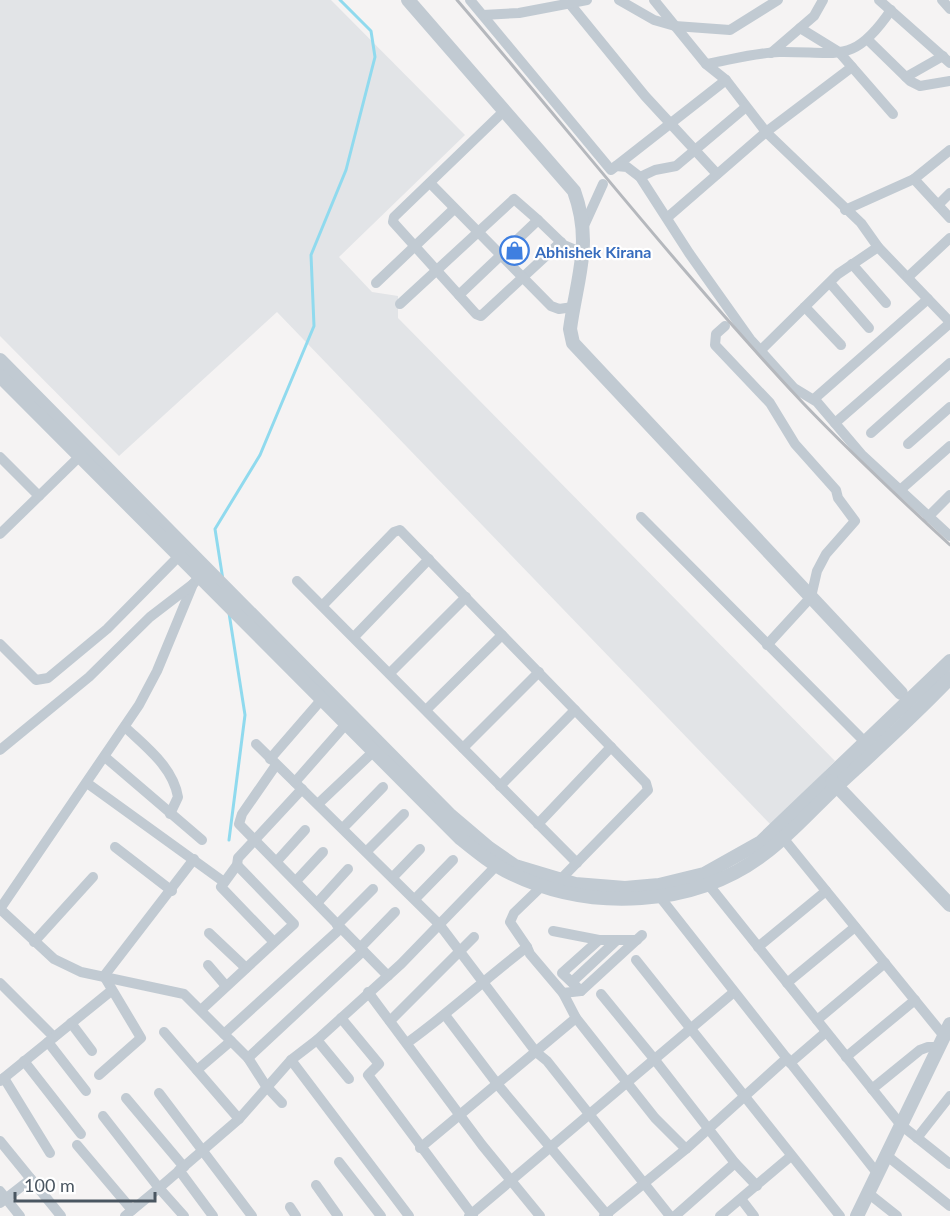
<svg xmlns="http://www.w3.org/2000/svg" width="950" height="1216" font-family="Lato,sans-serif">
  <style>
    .airport { fill: #e2e4e7 }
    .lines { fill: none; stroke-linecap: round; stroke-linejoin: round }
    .stream { stroke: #90daee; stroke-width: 3 }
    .minor { stroke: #c1cad2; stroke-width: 10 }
    .tertiary { stroke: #c1cad2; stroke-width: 14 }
    .rail { stroke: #b5b8bd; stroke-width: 3 }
    .labels { text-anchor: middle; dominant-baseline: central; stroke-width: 4.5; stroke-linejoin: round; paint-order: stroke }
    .shop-label { font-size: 16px; font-weight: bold; fill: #366cbe; stroke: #fff; text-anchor: start }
  </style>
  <rect width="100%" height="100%" fill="#f5f3f3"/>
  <path class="airport" d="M0 0H331L465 135 339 257 372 292 398 296V318L835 761 771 825 277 312 119 456 0 336Z"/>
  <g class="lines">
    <g class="stream">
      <path d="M223 580 215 529 260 455 314 326 311 255 346 170 375 57 371 31 340 0"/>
      <path d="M229 613 245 715 229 840"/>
    </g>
    <g class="minor">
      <path d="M470 0 611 170 726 80"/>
      <path d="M619 0 654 20 675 26 730 30 778 0"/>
      <path d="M654 0 706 64 726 80 766 132 861 223 878 247 950 322"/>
      <path d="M879 0 950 63"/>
      <path d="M942 0 950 9"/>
      <path d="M570 4 645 96 717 174"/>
      <path d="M483 15 519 13 587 0"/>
      <path d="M800 28 839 52 893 114"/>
      <path d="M868 40 910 81 920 86 950 81"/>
      <path d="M771 53 814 16 823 0"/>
      <path d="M706 64C729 60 755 53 779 52 838 51 853 66 891 10"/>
      <path d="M906 77 943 56"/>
      <path d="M504 111 394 217 393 222 476 314 481 316 561 242"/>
      <path d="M616 166 627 167 640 177 689 253 750 339 794 388 817 402 862 455 950 536"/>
      <path d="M640 177 655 170 676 166 746 107"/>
      <path d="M914 179 950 218"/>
      <path d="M430 183 551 306 559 309 573 307"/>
      <path d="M938 205 950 193"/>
      <path d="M845 210 914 179 950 150"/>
      <path d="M668 217 766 132 852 67"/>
      <path d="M583 228 603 184"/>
      <path d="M852 264 886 303"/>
      <path d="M908 277 950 238"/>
      <path d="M376 283 454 209"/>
      <path d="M830 283 869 328"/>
      <path d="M459 295 538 220 564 245 583 253"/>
      <path d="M400 304 514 199 538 220"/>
      <path d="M805 307 841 345"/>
      <path d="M725 326 716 334 715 345 770 403 795 444 836 490 838 498 855 521 826 554 817 571 811 597 767 645"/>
      <path d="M762 349 838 274 878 247"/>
      <path d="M814 399 928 299"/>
      <path d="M835 423 950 323"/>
      <path d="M871 433 950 363"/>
      <path d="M908 444 950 407"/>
      <path d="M0 457 39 496"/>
      <path d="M899 491 950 446"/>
      <path d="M641 517 865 742"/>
      <path d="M928 517 950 495"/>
      <path d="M0 534 80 456"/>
      <path d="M204 572 193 584 157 671 139 705 0 909 54 959 81 972 184 994 248 1058 266 1086 282 1103"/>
      <path d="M297 581 577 863"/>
      <path d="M323 605 394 532 400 530 646 783 648 790 556 884"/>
      <path d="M354 637 429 559"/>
      <path d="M0 644 36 680 48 678 107 629 179 556"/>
      <path d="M390 673 466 597"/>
      <path d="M426 710 502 635"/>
      <path d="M125 727C146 747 173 767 178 797L170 814"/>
      <path d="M256 744 439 924 536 1052 547 1061 670 1216"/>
      <path d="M463 748 539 672"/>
      <path d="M0 750 89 677 150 617 193 584"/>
      <path d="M105 757 202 840"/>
      <path d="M270 759 322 699"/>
      <path d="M276 765 242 814 239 824 388 976"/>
      <path d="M295 782 346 724"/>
      <path d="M87 783 224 882"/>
      <path d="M500 786 575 710"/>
      <path d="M318 804 374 751"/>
      <path d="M538 824 611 747"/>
      <path d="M343 828 383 787"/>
      <path d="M783 838 944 1036"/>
      <path d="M115 847 172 891"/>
      <path d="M367 851 404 814"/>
      <path d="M277 861 305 830"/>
      <path d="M393 877 420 849"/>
      <path d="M296 881 323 852"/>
      <path d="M708 884 901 1125 950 1164"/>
      <path d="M660 897 877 1173"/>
      <path d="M415 899 453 860"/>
      <path d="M318 902 348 869"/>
      <path d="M337 925 373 889"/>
      <path d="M553 931 599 940H637"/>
      <path d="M209 933 246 968"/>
      <path d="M273 941 221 887 237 865 238 858 302 789"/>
      <path d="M34 942 93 877"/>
      <path d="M527 947 510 922 514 913 542 886"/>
      <path d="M758 947 826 891"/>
      <path d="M360 948 395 912"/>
      <path d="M636 960 840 1216"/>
      <path d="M208 965 226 986"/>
      <path d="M572 982 617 940"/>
      <path d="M0 983 54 1037"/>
      <path d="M787 983 855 927"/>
      <path d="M581 991 562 973 599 940"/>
      <path d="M368 992 482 1145 540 1216"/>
      <path d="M563 993 581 991 642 935"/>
      <path d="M601 994 655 1060 735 1163 757 1186"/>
      <path d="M201 1010 294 924 237 865"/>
      <path d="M445 1015 498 1085 608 1216"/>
      <path d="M341 1018 379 1064 368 1075 473 1216"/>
      <path d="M817 1020 885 963"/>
      <path d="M390 1021 474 937"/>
      <path d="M71 1023 92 1051"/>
      <path d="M164 1032 239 1119"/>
      <path d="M224 1034 340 929"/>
      <path d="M317 1040 349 1079"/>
      <path d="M48 1042 86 1091"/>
      <path d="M407 1043C449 1013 486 978 527 947L530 954 563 993 576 1018 655 1118 686 1149"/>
      <path d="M846 1057 915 1000"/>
      <path d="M248 1058 363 951"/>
      <path d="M291 1060 409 1216"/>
      <path d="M24 1061 81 1134"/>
      <path d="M790 1063 826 1032"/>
      <path d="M197 1070 231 1041"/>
      <path d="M99 1075 141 1038 104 976 194 859"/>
      <path d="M4 1078 50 1153"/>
      <path d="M0 1081 111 991"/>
      <path d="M872 1089 920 1050 928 1047H939"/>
      <path d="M159 1093 252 1216"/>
      <path d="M126 1098 184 1167"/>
      <path d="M103 1116 159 1188 125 1216"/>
      <path d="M917 1138 950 1096"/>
      <path d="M0 1141 61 1216"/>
      <path d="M77 1145 132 1210"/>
      <path d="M420 1148 576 1018"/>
      <path d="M886 1155 950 1206"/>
      <path d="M339 1162 381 1216"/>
      <path d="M179 1170 213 1216"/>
      <path d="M316 1185 338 1216"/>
      <path d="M0 1191 20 1216"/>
      <path d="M868 1193 897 1216"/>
      <path d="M741 1199 754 1216"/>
      <path d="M0 1203 31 1179"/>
      <path d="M290 1207 296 1216"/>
      <path d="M184 1216 159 1188 239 1119 291 1060 317 1040 401 964 497 865"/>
      <path d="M469 1216 734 992"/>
      <path d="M604 1216 686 1149 787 1058"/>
      <path d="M675 1216 735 1163"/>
      <path d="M720 1216 791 1156"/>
    </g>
    <g class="tertiary">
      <path d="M408 0 574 191C593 243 577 277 570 329L573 343 901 693"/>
      <path d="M0 360 449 814 489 848 515 866 575 884 625 888 659 885 704 874 761 842 950 661"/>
      <path d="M0 376 460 838C476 851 493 865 512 874 591 912 694 907 764 854 791 834 813 808 838 785 876 750 914 716 950 678"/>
      <path d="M832 781 950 905"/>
      <path d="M857 1216 950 1024"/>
    </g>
    <path class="rail" d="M457 0C572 134 682 274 803 403 850 452 900 499 950 545"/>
  </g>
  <defs>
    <symbol id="shop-ring" viewBox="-11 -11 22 22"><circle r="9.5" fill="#fff" stroke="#3f7fe0" stroke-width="1.5"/><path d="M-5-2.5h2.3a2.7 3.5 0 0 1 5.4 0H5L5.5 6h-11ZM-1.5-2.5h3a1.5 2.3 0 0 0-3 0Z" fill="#3f7fe0"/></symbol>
  </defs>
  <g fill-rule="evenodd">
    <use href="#shop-ring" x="498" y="234" width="33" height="33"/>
  </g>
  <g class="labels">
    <g class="shop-label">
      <text x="535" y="251">Abhishek Kirana</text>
    </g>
  </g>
  <path d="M15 1192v9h140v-9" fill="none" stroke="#4a5661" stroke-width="3"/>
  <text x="24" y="1192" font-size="18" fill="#4a5661" stroke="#ffffff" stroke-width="4.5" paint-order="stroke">100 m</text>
</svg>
